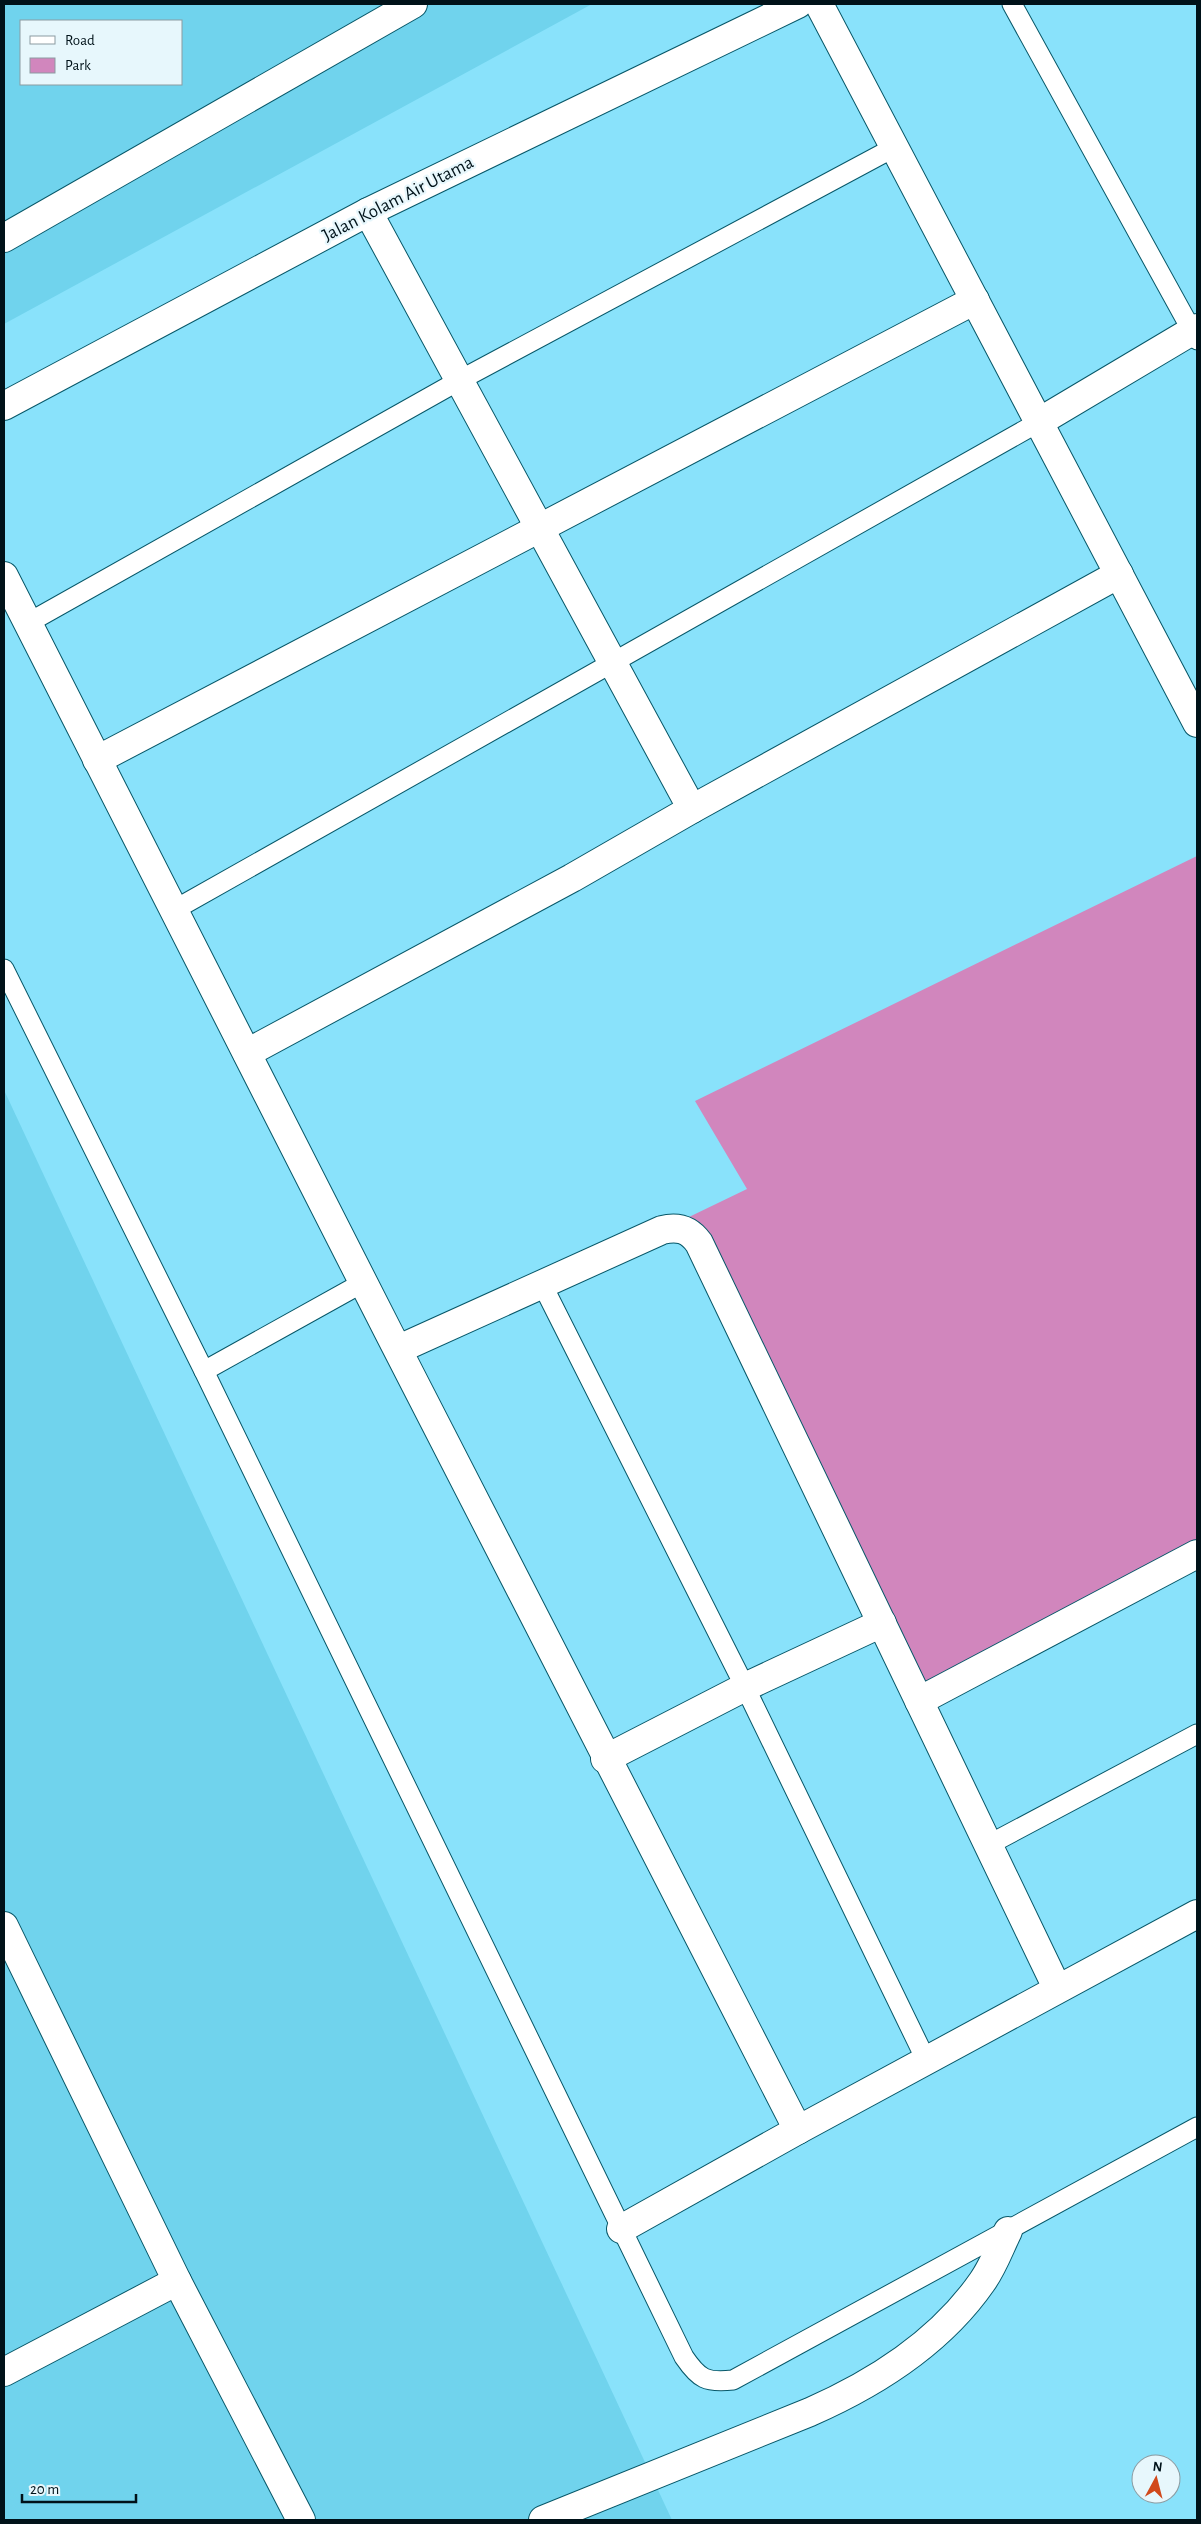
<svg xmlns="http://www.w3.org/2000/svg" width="1201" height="2524" font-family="'Alegreya Sans',sans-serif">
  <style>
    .built { fill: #70d3ed; fill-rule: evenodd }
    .green { fill: #d186bd }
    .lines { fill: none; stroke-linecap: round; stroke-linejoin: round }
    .lane-casing { stroke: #075768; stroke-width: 21 }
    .street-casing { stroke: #075768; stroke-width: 30 }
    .lane { stroke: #fff; stroke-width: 19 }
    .street { stroke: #fff; stroke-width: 28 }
    .labels { text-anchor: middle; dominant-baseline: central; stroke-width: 4.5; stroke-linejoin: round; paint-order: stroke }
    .street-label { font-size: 19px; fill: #001219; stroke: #e7f7fc }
  </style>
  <rect width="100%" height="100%" fill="#89e2fb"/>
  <g class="built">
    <path d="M4 4H592L4 324ZM21 21H181V84H21Z"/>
    <path d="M4 1090 672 2520H4Z"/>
  </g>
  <path class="green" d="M1197 856V1554L919 1701 699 1243 662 1230 747 1189 695 1101Z"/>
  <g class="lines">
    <defs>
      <g id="lane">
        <path d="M1012 4 1197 340"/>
        <path d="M28 623 460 380 895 147"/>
        <path d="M174 910 1039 422"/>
        <path d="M4 969 204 1371 684 2357C699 2379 706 2383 733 2380L1197 2127"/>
        <path d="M542 1284 745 1687 926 2060"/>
        <path d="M204 1371 364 1282"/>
        <path d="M990 1844 1197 1734"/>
      </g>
      <g id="street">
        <path d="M819 4 1197 723"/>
        <path d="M368 212 692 809"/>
        <path d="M4 238 413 4"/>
        <path d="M4 406 368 212 798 4"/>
        <path d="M1039 422 1197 328"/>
        <path d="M4 576C269 1094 529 1614 798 2130"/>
        <path d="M97 760 975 300"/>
        <path d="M247 1053 572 878 692 809 1119 574"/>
        <path d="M399 1349 662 1230C678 1226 689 1229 699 1243L1057 1988"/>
        <path d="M919 1701 1197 1554"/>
        <path d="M605 1759 745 1687 882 1623"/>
        <path d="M4 1926 177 2281 301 2520"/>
        <path d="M621 2229 798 2130 1197 1914"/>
        <path d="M4 2372 177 2281"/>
        <path d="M543 2520 810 2412C876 2383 941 2341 982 2282 993 2267 1000 2247 1008 2231"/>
      </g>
    </defs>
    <use href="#lane" class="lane-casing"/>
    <use href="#street" class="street-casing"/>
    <use href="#lane" class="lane"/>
    <use href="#street" class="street"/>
  </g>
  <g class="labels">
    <g class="street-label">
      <text transform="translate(398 199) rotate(-27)">Jalan Kolam Air Utama</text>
    </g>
  </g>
  <rect width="1201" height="2524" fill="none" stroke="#001219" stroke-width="10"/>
  <rect x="20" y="20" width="162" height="65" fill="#e7f7fc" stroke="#8b9ba1"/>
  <rect x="30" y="36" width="25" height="8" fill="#ffffff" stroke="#8b9ba1"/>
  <text x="65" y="45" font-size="15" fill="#001219">Road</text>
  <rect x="30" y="58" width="25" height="15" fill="#d186bd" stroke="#8b9ba1"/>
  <text x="65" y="70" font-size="15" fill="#001219">Park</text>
  <g transform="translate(1156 2479) rotate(7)"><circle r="24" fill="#e7f7fc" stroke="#8b9ba1"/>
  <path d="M0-4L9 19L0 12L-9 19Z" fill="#d1491b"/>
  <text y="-8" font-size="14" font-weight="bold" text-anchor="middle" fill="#001219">N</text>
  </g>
  <path d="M22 2494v8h114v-8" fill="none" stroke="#001219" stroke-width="2.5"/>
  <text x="30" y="2494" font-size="15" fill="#001219" stroke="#e7f7fc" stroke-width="4" paint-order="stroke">20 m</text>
</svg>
